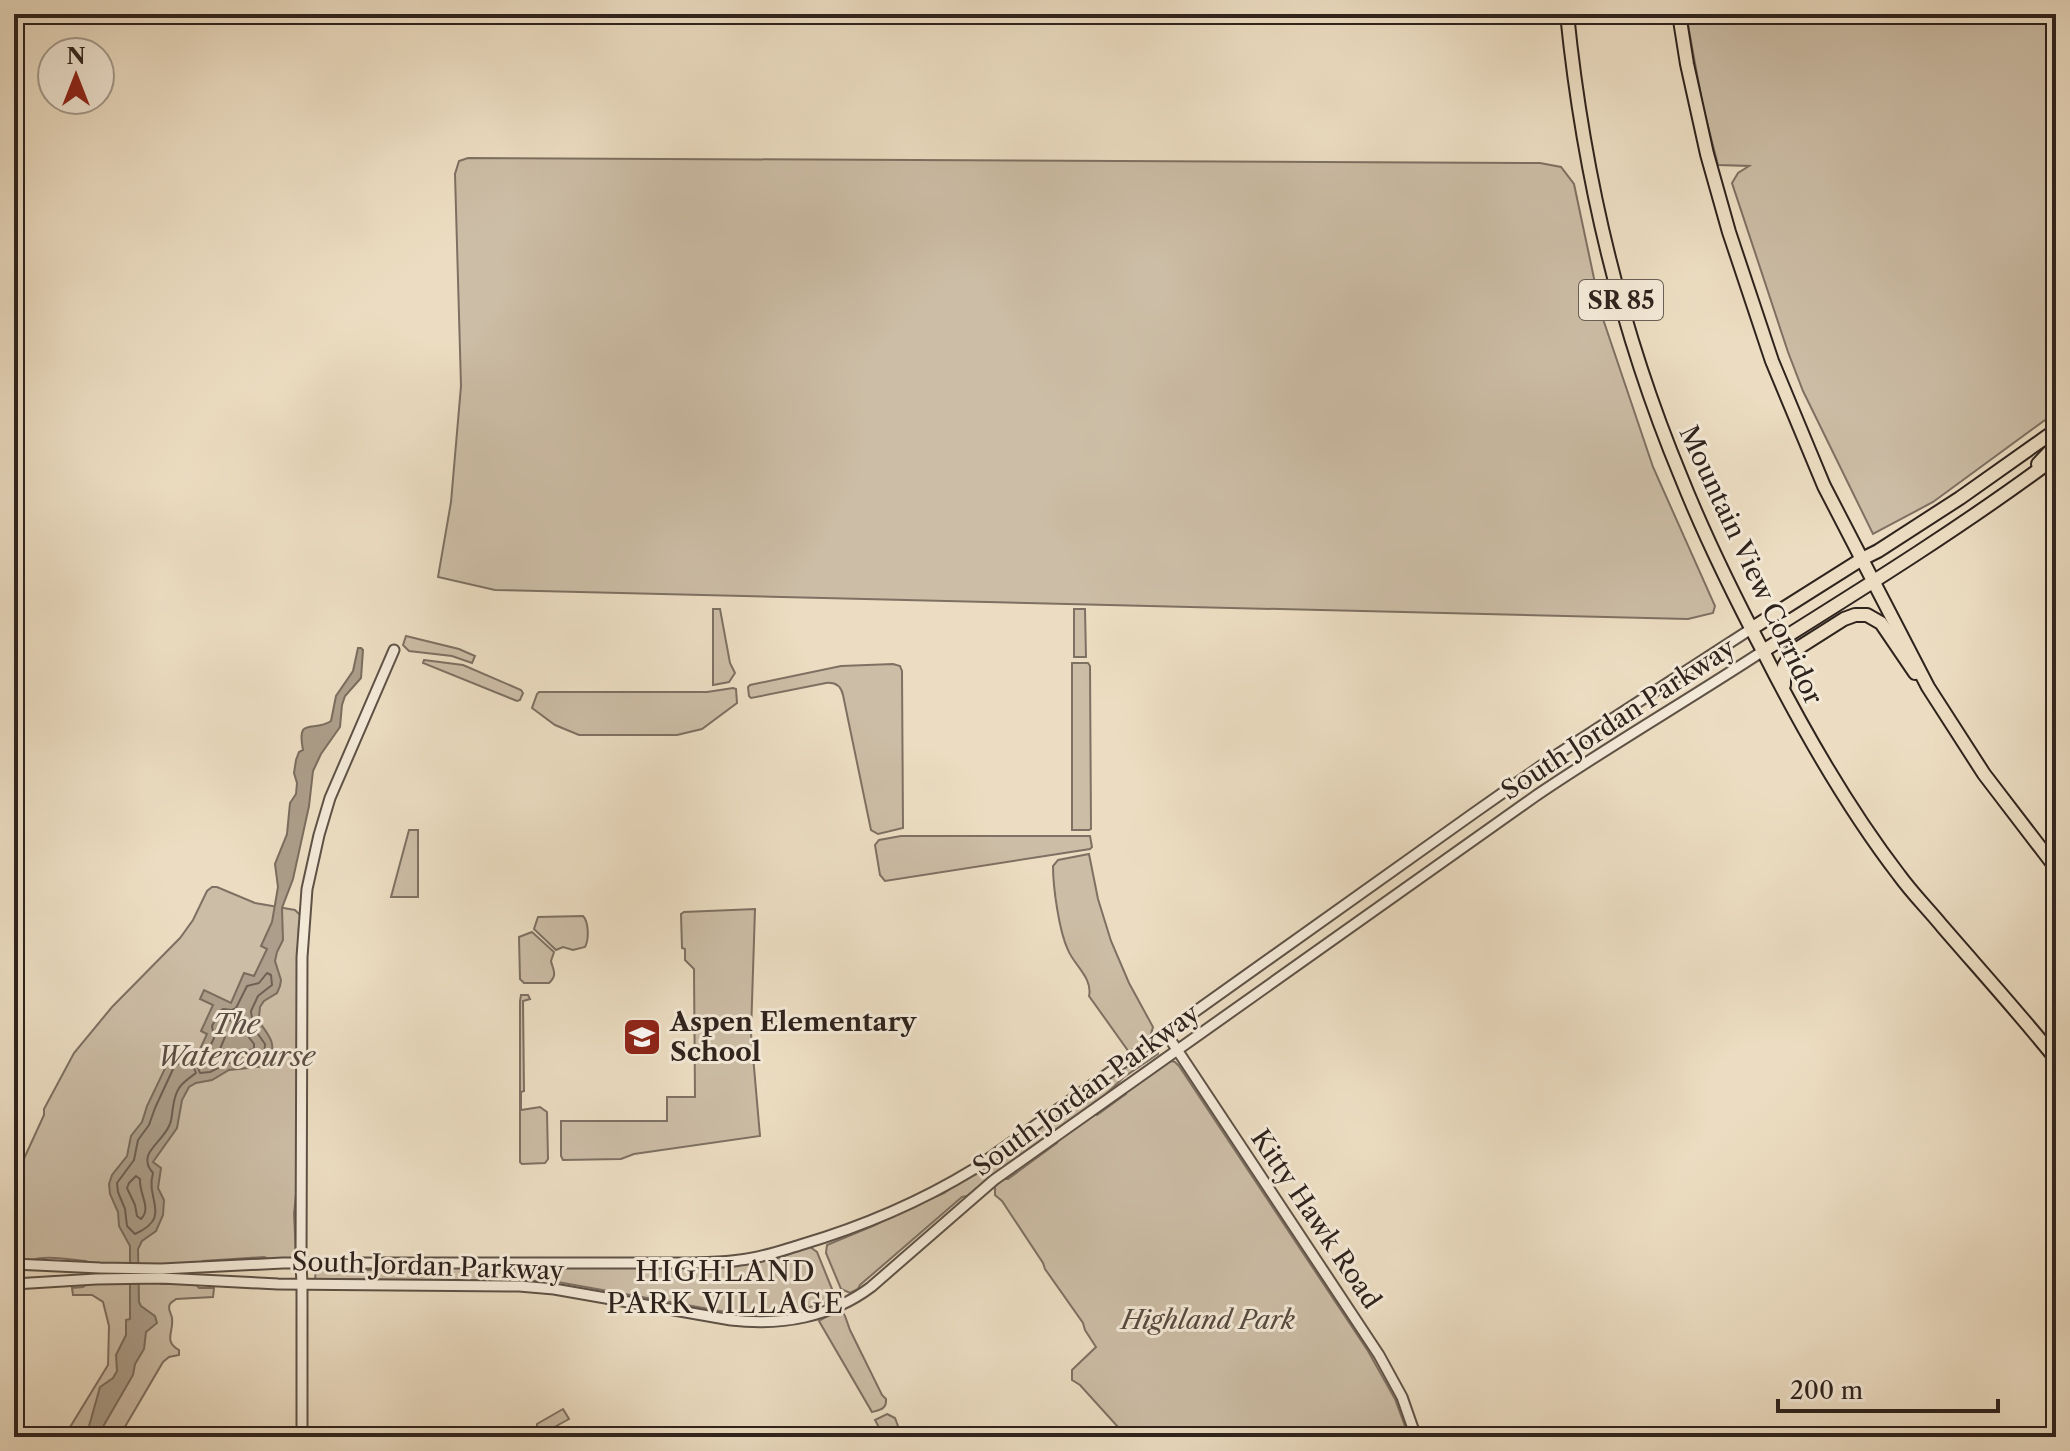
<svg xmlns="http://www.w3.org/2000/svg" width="2070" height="1451" font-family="'Libre Caslon Text',serif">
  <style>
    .green { fill: #ccbda6; stroke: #7e7062; stroke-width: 2 }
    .water { fill: #ac9e8a; stroke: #7a6d5e; stroke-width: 2 }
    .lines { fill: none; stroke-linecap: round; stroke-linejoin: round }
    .shore { stroke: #6e6054; stroke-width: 2 }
    .tertiary-casing { stroke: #5e5246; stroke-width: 13 }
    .primary-casing { stroke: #2f231d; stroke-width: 16 }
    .trunk-casing { stroke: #2f231d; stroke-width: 16 }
    .tertiary { stroke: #f3e9d7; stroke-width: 9 }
    .primary { stroke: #ecddc2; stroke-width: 12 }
    .trunk { stroke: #ecddc2; stroke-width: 12 }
    .labels { text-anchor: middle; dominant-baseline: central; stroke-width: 6; stroke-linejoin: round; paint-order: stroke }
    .shield { fill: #f3e9d7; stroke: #6a5e55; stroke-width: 2 }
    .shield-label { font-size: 24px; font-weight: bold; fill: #2f231d }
    .street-label { font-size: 26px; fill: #2f231d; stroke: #f3e9d7 }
    .poi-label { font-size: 26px; font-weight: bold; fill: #2f231d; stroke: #f3e9d7; text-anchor: start }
    .park-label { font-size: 26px; font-style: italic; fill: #564a3f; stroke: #f3e9d7 }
    .water-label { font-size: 28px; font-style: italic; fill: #5b4e43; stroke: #f3e9d7 }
    .neighbourhood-label { font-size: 28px; letter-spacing: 2px; fill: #2f231d; stroke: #f3e9d7 }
  </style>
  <rect width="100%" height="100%" fill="#ecddc2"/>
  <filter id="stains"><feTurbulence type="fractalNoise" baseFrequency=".0025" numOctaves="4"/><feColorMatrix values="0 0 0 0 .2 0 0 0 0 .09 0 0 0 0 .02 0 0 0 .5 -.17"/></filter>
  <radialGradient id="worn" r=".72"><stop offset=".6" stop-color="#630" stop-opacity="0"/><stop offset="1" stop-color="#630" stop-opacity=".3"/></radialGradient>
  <g class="green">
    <path d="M1686 14H2056V412L1933 502 1873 534 1803 391 1788 352 1732 183 1738 173 1749 166 1718 165 1703 107Z"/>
    <path d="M468 158 1540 163 1561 167 1574 184 1602 316 1653 467 1715 606 1713 613 1688 619 495 590 438 577 451 502 461 386 455 174 459 161Z"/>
    <path d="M713 609H720L730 663 735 673 729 682 713 685Z"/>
    <path d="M1074 609H1085L1086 657H1074Z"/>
    <path d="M406 636 459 649 475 656 472 663 452 656 409 651 403 645Z"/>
    <path d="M424 660 463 665 521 690 523 693 520 700 517 701 423 663Z"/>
    <path d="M1072 663H1088L1090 666 1091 829 1089 830H1072Z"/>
    <path d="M893 664 900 666 902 671 903 828 878 834 871 830 843 695C841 686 835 682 826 683L751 698 749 696 748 687 750 685 841 666Z"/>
    <path d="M733 688 736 689 737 703 702 729 677 735H579L555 725 532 708 537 694 539 692H707Z"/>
    <path d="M409 830H418V897H391Z"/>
    <path d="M901 836H1090L1092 847 1090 849 885 881 880 875 875 845 879 840Z"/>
    <path d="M1089 854 1098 899 1111 941 1129 983 1153 1027 1150 1037 1129 1052 1089 996C1093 978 1074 965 1068 950 1059 931 1053 887 1053 866L1058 860Z"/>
    <path d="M212 887H217L255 903 295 910 301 916 299 925 297 970C301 981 301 1001 297 1013V1064L299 1068 297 1184 294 1214 296 1254 290 1259H269L264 1257 203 1261 199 1264 161 1266V1284H196L199 1288H214L213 1297 176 1299C174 1301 171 1302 170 1304 167 1309 171 1312 172 1318 174 1332 163 1341 179 1350V1355L169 1357 163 1362 119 1437H64L108 1365 109 1326 103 1302 92 1295H73L72 1288 83 1287 87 1284H109V1266L90 1264 86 1261C69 1260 45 1254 30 1261L20 1259 16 1253 14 1199 16 1176 44 1115V1109L74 1053 112 1007 180 938 193 920 207 891Z"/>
    <path d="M755 909 751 1033 760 1136 634 1154 621 1159 563 1160 561 1156V1121H667V1097H695L694 969 685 960V949L682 948 681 914 684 912Z"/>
    <path d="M583 916C589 922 589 940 585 947L573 950 563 947 556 950 534 929 538 917Z"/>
    <path d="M532 932 554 952 551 961C553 970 558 975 549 983H524L520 979 519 937Z"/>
    <path d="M521 995H528L530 999 523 1001 524 1091 521 1092V1110L540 1107 547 1112 548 1159 545 1163 522 1164 520 1162V1001Z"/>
    <path d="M1154 1045 1158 1050V1054L1124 1077 1103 1097 1001 1169 967 1196 962 1197 860 1285 858 1289 850 1293 841 1289 826 1253 827 1245 875 1225 901 1211 944 1193Z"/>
    <path d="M1171 1061 1175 1062 1179 1066 1368 1351 1395 1399 1409 1437H1127L1080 1385 1072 1380V1370L1096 1347 1085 1330 1083 1323 1045 1269 1043 1263 1002 1201 995 1195V1186L1003 1179H1008L1057 1143 1058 1140 1093 1115H1097L1126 1094 1127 1091 1166 1063Z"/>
    <path d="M810 1247 817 1252 832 1289 831 1299 827 1302C795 1312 771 1317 737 1314L541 1279 537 1281 315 1279 316 1270H415L446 1267 736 1266 778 1258Z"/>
    <path d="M835 1312 843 1313 845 1316 850 1330 882 1395 886 1399C887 1409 880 1410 872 1412L819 1321Z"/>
    <path d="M563 1409 569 1419 542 1434V1437H537V1424Z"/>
    <path d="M887 1414 895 1418 902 1437H884L875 1420Z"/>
    <path d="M1622 1429 1651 1430 1716 1437 1624 1434 1584 1437H1530Z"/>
  </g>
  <path class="water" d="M358 648H361L363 650 361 678 345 696 342 705 340 727 321 754 313 771 309 806 293 879 282 908 283 940 277 952 275 961 281 980 280 986 277 993 264 1001 260 1007 259 1017 262 1021 260 1023C271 1038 275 1042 271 1062L267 1066 229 1070 212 1080 196 1083 189 1087 182 1100 177 1128 153 1162 161 1168 158 1188 164 1200 163 1215 156 1231 142 1241 138 1249 139 1302 141 1306 155 1316 157 1323 146 1332 144 1349 135 1364 133 1375 97 1437H86L100 1387 113 1378 117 1371 116 1355 126 1335V1320L130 1319V1246L119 1226 118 1212 110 1194 109 1184 112 1175 127 1156 131 1136 142 1122 147 1106 169 1060C178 1052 185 1057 195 1060L207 1034 201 1031 213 1005 200 999 204 990 231 1003 244 973 254 976 267 949 261 946 272 922 278 887 275 864 287 834 290 803 296 794 297 783 294 773 296 760 299 752 303 750C296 715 314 733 331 721L336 696 353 671Z"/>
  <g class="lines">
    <g class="shore">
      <path d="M267 973 271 975 272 985 258 996 251 1011 253 1027 265 1044 264 1057 228 1063 210 1072 200 1073 198 1068 203 1062 214 1038 212 1026 220 1011 223 1009 232 1010 236 1008 247 986 259 983Z"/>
      <path d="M238 1019 241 1021 244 1031 254 1044V1048L251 1050 223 1053 220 1049 225 1037 223 1026 227 1021Z"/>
      <path d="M179 1063 194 1068 196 1073C181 1084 176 1087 173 1107 172 1113 172 1121 169 1126 161 1144 136 1154 153 1173 145 1200 173 1217 135 1234L127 1226 125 1209 118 1192 117 1183 134 1160 138 1140 149 1125 155 1108 174 1067Z"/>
      <path d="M136 1176 140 1179C139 1195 152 1208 141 1219L137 1216 135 1205 127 1188 129 1183Z"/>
    </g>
    <defs>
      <g id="tertiary">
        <path d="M1166 1033 1379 1355 1402 1397 1416 1437"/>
        <path d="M14 1264 100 1268 161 1269 283 1263H691C707 1262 724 1263 740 1260 761 1258 780 1251 800 1245 861 1227 920 1202 974 1169L1474 813 1558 754 1751 629"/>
        <path d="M14 1284 96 1279 161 1278 278 1284 519 1286 554 1289 731 1320C781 1326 831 1317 871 1287L994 1180 1537 795C1611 745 1688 700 1763 651"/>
        <path d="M302 1437V1284L301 1263 302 957 307 889 319 835 330 798 394 650"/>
      </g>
      <g id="primary">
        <path d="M2038 464 2056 445"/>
        <path d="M1751 629 1862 559 1878 551 1960 498 2056 430"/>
        <path d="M1763 651C1862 589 1962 527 2056 457"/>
      </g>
      <g id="trunk">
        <path d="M1567 14C1583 172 1620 330 1681 477 1705 537 1734 596 1764 653 1803 730 1846 806 1899 875 1912 893 1928 909 1942 926 1980 970 2019 1013 2056 1059"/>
        <path d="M1679 14 1687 64 1707 154 1729 232 1772 361 1824 486 1928 687 1984 774 2056 868"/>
        <path d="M1784 685V666L1792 652 1844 619 1855 615H1867L1881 623 1915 673"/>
      </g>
    </defs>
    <use href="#tertiary" class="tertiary-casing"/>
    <use href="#primary" class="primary-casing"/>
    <use href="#trunk" class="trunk-casing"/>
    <use href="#tertiary" class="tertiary"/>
    <use href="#primary" class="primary"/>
    <use href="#trunk" class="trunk"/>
  </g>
  <defs>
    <symbol id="school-square" viewBox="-11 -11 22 22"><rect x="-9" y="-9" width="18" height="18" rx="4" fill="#8f2418" stroke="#f3e9d7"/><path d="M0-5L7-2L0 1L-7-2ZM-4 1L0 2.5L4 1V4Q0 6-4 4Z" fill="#fff"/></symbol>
  </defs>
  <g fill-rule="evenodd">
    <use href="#school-square" x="620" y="1015" width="44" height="44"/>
  </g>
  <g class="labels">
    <rect class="shield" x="1579" y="280" width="84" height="40" rx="6"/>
    <g class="shield-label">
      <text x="1621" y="300">SR 85</text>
    </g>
    <g class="street-label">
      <text transform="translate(1751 565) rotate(65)">Mountain View Corridor</text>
      <text transform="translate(1618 719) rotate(-33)">South Jordan Parkway</text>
      <text transform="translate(1086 1090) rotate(-36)">South Jordan Parkway</text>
      <text transform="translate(1316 1219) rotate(56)">Kitty Hawk Road</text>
      <text transform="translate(428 1266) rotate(2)">South Jordan Parkway</text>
    </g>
    <g class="poi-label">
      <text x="670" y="1022">Aspen Elementary<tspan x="670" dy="30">School</tspan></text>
    </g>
    <g class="park-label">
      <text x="1208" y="1320">Highland Park</text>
    </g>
    <g class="water-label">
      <text x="236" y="1024">The<tspan x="236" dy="32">Watercourse</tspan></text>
    </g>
    <g class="neighbourhood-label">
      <text x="726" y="1271">HIGHLAND<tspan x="726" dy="32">PARK VILLAGE</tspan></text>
    </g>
  </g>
  <rect width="2070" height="1451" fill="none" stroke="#ecddc2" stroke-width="48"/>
  <rect x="16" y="16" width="2038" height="1419" fill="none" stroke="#2f231d" stroke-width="4"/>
  <rect x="24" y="24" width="2022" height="1403" fill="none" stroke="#2f231d" stroke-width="2"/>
  <g transform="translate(76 76)"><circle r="38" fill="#f3e9d7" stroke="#a59a8d" stroke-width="2"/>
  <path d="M0-6L14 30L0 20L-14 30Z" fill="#8f2418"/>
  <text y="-12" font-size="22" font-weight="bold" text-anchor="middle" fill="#2f231d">N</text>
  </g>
  <path d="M1778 1399v12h220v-12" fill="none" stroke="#2f231d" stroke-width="4"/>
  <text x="1790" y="1399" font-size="24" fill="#2f231d" stroke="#f3e9d7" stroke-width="6" paint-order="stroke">200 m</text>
  <rect width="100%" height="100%" filter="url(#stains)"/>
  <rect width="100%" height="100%" fill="url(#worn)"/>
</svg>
